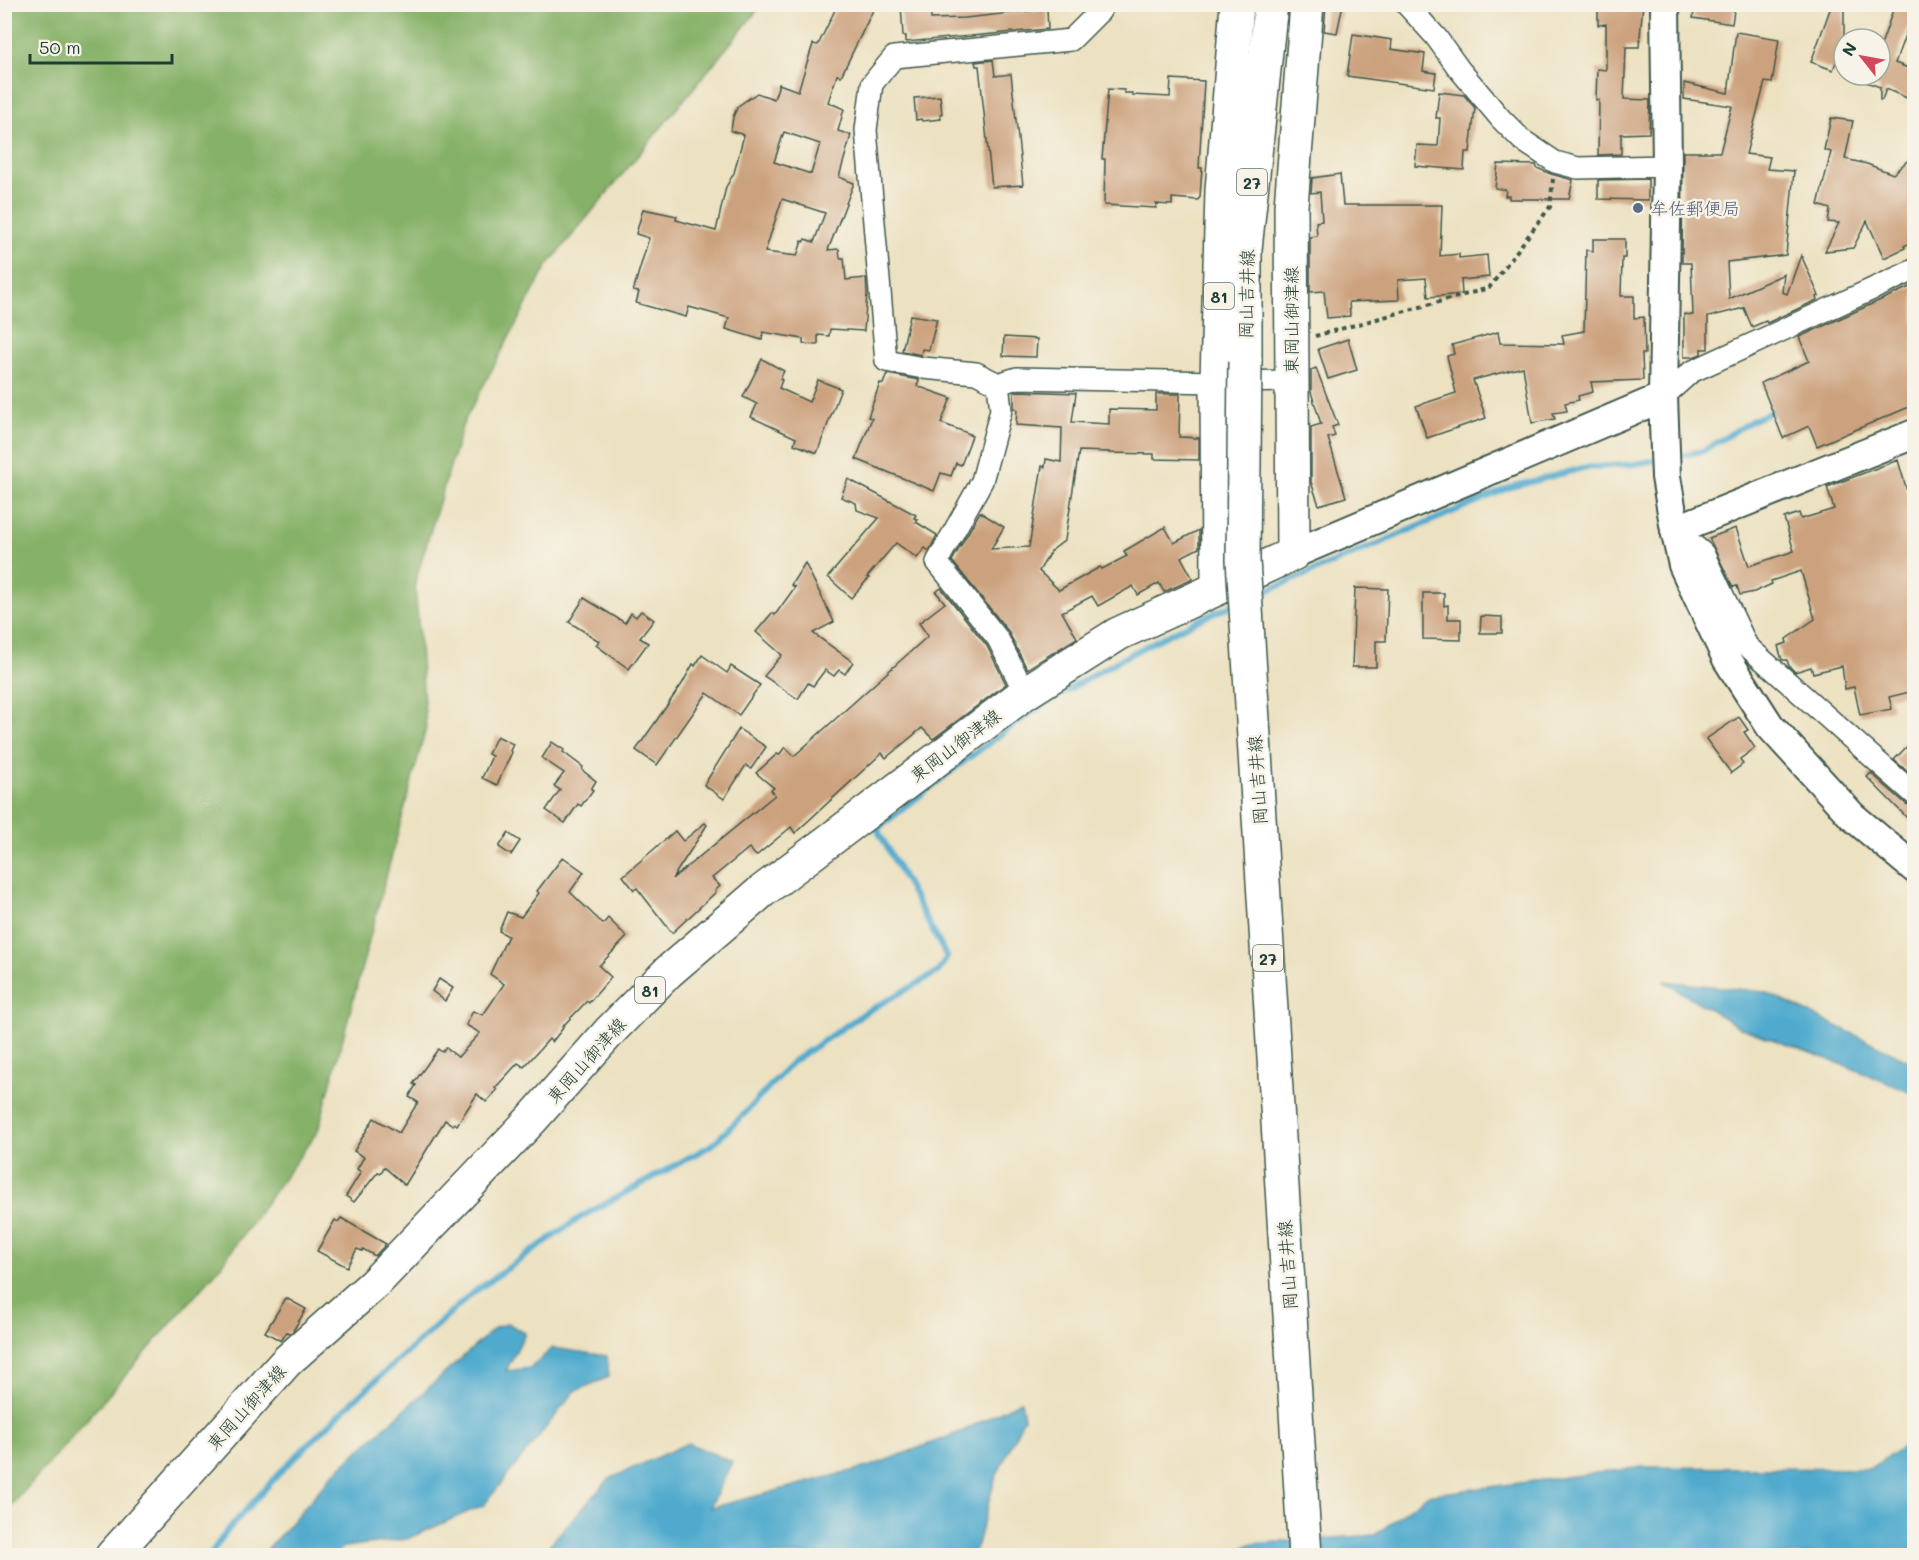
<svg xmlns="http://www.w3.org/2000/svg" width="1919" height="1560" font-family="Mali,'Klee One',sans-serif">
  <style>
    .forest { fill: #86b168; stroke: #52774e; stroke-width: 1.5 }
    .water { fill: #50aace; stroke: #387481; stroke-width: 1.5 }
    .lines { fill: none; stroke-linecap: round; stroke-linejoin: round }
    .stream { stroke: #50aace; stroke-width: 6 }
    .building { fill: #cca27e; fill-rule: evenodd }
    .street-casing { stroke: #3e5649; stroke-width: 24 }
    .secondary-casing { stroke: #3e5649; stroke-width: 32 }
    .primary-casing { stroke: #3e5649; stroke-width: 36 }
    .path { stroke: #3e5649; stroke-width: 4; stroke-dasharray: 4.5 4.5; stroke-linecap: butt }
    .street { stroke: #fff; stroke-width: 21 }
    .secondary { stroke: #fff; stroke-width: 28 }
    .primary { stroke: #fff; stroke-width: 33 }
    .primary-bridge-casing { stroke: #3e5649; stroke-width: 36; stroke-linecap: butt }
    .primary-bridge { stroke: #fff; stroke-width: 33 }
    .service-dot { fill: #5c6f8a; stroke: #f7f3e8; stroke-width: 2 }
    .labels { text-anchor: middle; dominant-baseline: central; stroke-width: 5; stroke-linejoin: round; paint-order: stroke }
    .shield { fill: #f7f3e8; stroke: #60746a; stroke-width: 1.5 }
    .shield-label { font-size: 16px; font-weight: bold; fill: #1f3d34 }
    .service-label { font-size: 18px; fill: #4e5e75; stroke: #f7f3e8; text-anchor: start }
    .street-label { font-size: 18px; fill: #1f3d34; stroke: #f7f3e8 }
  </style>
  <rect width="100%" height="100%" fill="#f7f3e8"/>
  <filter id="ink" filterUnits="userSpaceOnUse"><feTurbulence type="fractalNoise" baseFrequency=".0167" numOctaves="2"/><feDisplacementMap in="SourceGraphic" scale="12" xChannelSelector="R" yChannelSelector="G"/><feConvolveMatrix kernelMatrix="1 2 1 2 8 2 1 2 1" color-interpolation-filters="sRGB"/></filter>
  <filter id="wash" filterUnits="userSpaceOnUse"><feTurbulence type="fractalNoise" baseFrequency=".008" numOctaves="4" result="noise"/><feDisplacementMap in="SourceGraphic" scale="24" xChannelSelector="R" yChannelSelector="G"/><feGaussianBlur stdDeviation="1.35" result="paint"/><feColorMatrix in="noise" values="0 0 0 0 0 0 0 0 0 0 0 0 0 0 0 0 0 1.4 0 .05"/><feComposite in="paint" operator="in"/></filter>
  <g filter="url(#wash)">
    <rect width="100%" height="100%" fill="#ece1c1"/>
    <path class="forest" d="M5 4 762 5 547 266 463 424 415 582 426 728 318 1131 216 1272 5 1513Z"/>
    <g class="water">
      <path d="M1663 981 1765 992 1914 1063V1094L1844 1065 1741 1028Z"/>
      <path d="M507 1323 525 1333 506 1371 530 1368 553 1348 607 1356 609 1377 575 1391 484 1505 407 1539 344 1547 335 1555H263L334 1473 495 1328Z"/>
      <path d="M1021 1401 1024 1418 995 1479 974 1555H540L609 1479 688 1443 732 1462 710 1508 871 1466 963 1431Z"/>
      <path d="M1903 1447 1914 1450V1555L1229 1556 1250 1544 1375 1535 1427 1495 1643 1467 1869 1469Z"/>
    </g>
    <g class="lines">
      <g class="stream">
        <path d="M1674 457 1703 451 1751 421 1778 409"/>
        <path d="M1255 596 1511 487 1583 468 1635 464 1658 460"/>
        <path d="M209 1556 227 1531 284 1468 352 1402 471 1294 581 1217 712 1145 746 1112 792 1062 866 1012 938 972 947 957 877 829C921 795 965 759 1011 727 1081 679 1157 637 1235 604"/>
      </g>
    </g>
    <g id="blocks">
      <g class="building">
        <path d="M838 4H876L841 76 837 75 828 102 844 109 838 131 851 135 839 177 854 183 828 250 839 249 840 258H844L846 280 866 278 867 294 864 331 830 329 829 336 818 335V345L803 344V339L763 332 762 340 726 329 729 318 689 307 686 317 636 303 639 292 633 291 649 238 636 234 643 209 677 216 676 220 716 231 726 187 734 173 744 135 731 131 733 117 738 106 757 93 774 99 779 84 798 91 813 44 818 45ZM784 132 820 144 811 174 774 162ZM782 199 825 213 814 242 805 239 804 242 802 241 797 256 765 252Z"/>
        <path d="M901 4H930L931 19 965 18 1047 9 1048 29 906 42V36H903Z"/>
        <path d="M1326 4H1343L1337 33 1324 31Z"/>
        <path d="M1598 4H1643L1639 47H1626L1624 99 1650 100 1649 133 1621 134V154L1598 155 1599 100H1596L1597 69 1606 70V24L1598 25Z"/>
        <path d="M1695 4H1735L1732 24 1693 18Z"/>
        <path d="M1832 4H1844V40L1833 70 1811 62Z"/>
        <path d="M1895 4H1914V10L1895 63 1914 70V101L1886 89 1882 100H1880V87L1852 77V75H1880V48Z"/>
        <path d="M1736 32 1779 39 1772 83 1765 82 1746 154 1770 157 1767 169 1794 171 1786 255 1727 262 1729 299 1784 274 1782 292 1787 294 1801 255 1819 296 1816 297 1817 300 1767 323 1766 321 1752 327 1744 308 1708 317V349H1701V354L1693 357H1684V314L1693 315 1691 263H1682L1683 152H1720L1732 106 1684 99V83L1728 93Z"/>
        <path d="M1353 34 1392 40 1391 49 1425 54 1423 71 1436 73 1434 88 1347 76Z"/>
        <path d="M993 60 995 76 1011 74 1023 185 992 187 979 66H976L975 62Z"/>
        <path d="M1171 79 1204 81 1199 168H1202L1200 197 1198 200 1172 198V205L1156 204V208L1104 205 1105 159H1102L1108 89 1124 90V93H1132V95L1170 97Z"/>
        <path d="M1439 92 1464 95 1475 108 1470 152H1465L1464 170 1415 166 1417 145 1438 146 1440 118H1436Z"/>
        <path d="M940 96 942 114H940L941 119 922 121 921 119 916 120 914 98Z"/>
        <path d="M1831 118 1853 121 1845 159 1867 164 1893 174 1914 155V241L1904 246 1905 248 1884 258 1867 221 1853 248 1825 251 1839 223 1828 222 1830 209 1818 205 1831 152 1824 150Z"/>
        <path d="M1498 164 1536 165 1537 168 1551 174 1573 180 1569 199H1509V196H1505L1506 190 1495 188Z"/>
        <path d="M1340 174 1343 205H1442L1440 256 1459 254V258L1487 255 1489 277 1461 280 1462 294 1428 297 1426 278 1398 280 1399 300 1349 302 1350 316 1327 318 1324 291 1310 292V237L1317 236 1316 222 1322 221 1320 192 1311 193 1312 178Z"/>
        <path d="M1648 179V200L1598 199V180Z"/>
        <path d="M1593 239H1625V258H1622L1621 296H1634V318L1644 317 1645 354H1642L1643 380 1591 382 1593 392 1578 396 1579 400 1565 403 1567 411 1553 413 1555 419 1532 423 1523 367 1473 380 1486 418 1427 438 1416 406 1456 393 1447 356 1454 354 1452 345 1498 332 1500 343 1564 344 1562 335 1584 331 1586 250 1593 251Z"/>
        <path d="M1914 285V405L1817 446 1809 426 1783 438 1761 383 1809 361 1799 337Z"/>
        <path d="M910 315 937 319 929 350 922 349 921 355 902 351Z"/>
        <path d="M1004 337 1037 339 1036 357 1003 356Z"/>
        <path d="M1348 339 1357 370 1328 379 1318 349Z"/>
        <path d="M762 359 784 371 780 379 782 380 779 388 809 402 818 380 841 389 817 453 794 444 796 438 751 417 757 404 743 397Z"/>
        <path d="M1316 368 1338 425 1332 427 1335 436 1328 438 1346 497 1319 505 1311 482V427L1321 424 1311 392V370Z"/>
        <path d="M887 374 919 380 917 386 951 398 941 423 970 434 969 435 972 436 961 465 956 463 951 476 941 473 934 491 856 459 872 418 868 417 880 383 883 384Z"/>
        <path d="M1019 391 1076 393 1072 422 1109 424V409L1156 410V394H1180L1179 437 1199 438V460L1154 459V454L1109 453V452L1079 451 1065 540 1051 551 1039 571 1059 590 1100 567 1102 569 1127 556 1124 551 1165 527 1174 543 1199 530V548L1181 557 1193 579 1164 592 1159 583 1138 595 1133 586 1098 606 1092 596 1062 612 1077 638 1027 669 1008 631 952 561 980 512 1004 527 991 549 1029 547 1042 466 1045 467 1046 459 1061 462 1062 428 1016 425 1017 409H1014V392Z"/>
        <path d="M1898 460 1914 515V691L1889 697 1892 709 1860 715 1854 687 1845 689 1842 666 1813 673 1811 667 1795 672 1789 666 1787 660H1782L1778 646 1787 643 1786 639 1815 619 1801 571 1771 581 1772 584 1754 592 1740 595 1737 586 1733 587 1709 538 1736 528 1749 566 1794 551 1784 518 1799 513 1801 519 1834 509 1827 487Z"/>
        <path d="M848 479 916 515 914 518 918 520 916 522 937 535 929 551 925 548 917 558 896 543 867 577 869 578 851 598 828 577 879 518 857 510 856 503 841 497Z"/>
        <path d="M805 563 834 622 813 633 853 662 845 674 839 670 834 676 825 670 813 686 808 683 798 699 764 676 782 655 756 632 772 613 775 615 795 587 791 585Z"/>
        <path d="M941 588 987 646 1006 684 933 739 922 728 886 758 882 753 795 833 791 827 756 856 749 848 712 878 720 886 715 891 716 892 672 933 637 888 634 890 623 876 675 831 683 841 705 823 707 825 672 879 775 795 771 790 774 788 756 773 777 754 779 755 785 747 794 756 928 636 919 623 945 603 936 592Z"/>
        <path d="M1355 588 1388 589 1386 641H1376V667H1352Z"/>
        <path d="M1423 593H1444V606L1448 605V619H1461V640L1423 639Z"/>
        <path d="M584 598 625 623 631 613 636 617 641 611 654 620 640 638 648 643 629 669 596 645 599 641 569 622Z"/>
        <path d="M1481 616 1502 617V633H1480Z"/>
        <path d="M702 655 727 673 731 666 760 685 739 715 707 693 657 765 636 750 682 684 693 664 695 666Z"/>
        <path d="M1739 717 1748 730 1744 732 1755 748 1740 759 1743 764 1731 773 1706 739Z"/>
        <path d="M739 729 766 747 751 769 746 765 724 799 704 785Z"/>
        <path d="M497 736 513 744 510 751 512 752 497 785 482 778 492 756 488 754Z"/>
        <path d="M1914 739V777L1894 760Z"/>
        <path d="M552 742 564 750 563 752 583 767 582 770 596 781 591 789 593 790 581 806 578 804 565 823 546 810 560 790 554 786 564 773 542 758Z"/>
        <path d="M1871 773 1906 804 1914 806V825L1867 777Z"/>
        <path d="M508 833 520 841 511 855 499 847Z"/>
        <path d="M563 857 584 872 570 892 603 924 608 918 627 937 599 966 611 977 589 1003 587 1001 562 1027 563 1028 552 1042 549 1039 524 1067 518 1063 495 1088 497 1090 486 1102 477 1094 457 1125 454 1123 453 1125 445 1120 405 1185 384 1167 381 1173 378 1172 354 1202 346 1196 361 1172 357 1169 364 1157 354 1151 374 1118 399 1133 418 1102 409 1097 416 1085 413 1084 438 1049 442 1052 446 1048 458 1057 480 1033 466 1025 473 1011 483 1015 504 984 490 974 508 936 499 931 507 912 521 917 539 893 537 891Z"/>
        <path d="M439 979 453 988 445 1001 432 991Z"/>
        <path d="M341 1218 372 1236 386 1244 375 1256 363 1249 362 1251 357 1249 347 1267 317 1251 335 1220 338 1222Z"/>
        <path d="M286 1298 306 1309 293 1331 290 1333 287 1332 281 1341 265 1332Z"/>
      </g>
    </g>
  </g>
  <g filter="url(#ink)">
    <use href="#blocks" fill-opacity="0" stroke="#3e5649" stroke-width="1.5"/>
    <g class="lines">
      <defs>
        <g id="street">
          <path d="M1104 4 1100 11 1071 40 894 57 872 84 866 130 886 361 923 368 976 373 998 384 1017 378 1217 382 1291 381"/>
          <path d="M1406 4 1436 37 1459 69 1501 119 1522 140 1555 162 1578 168 1667 166"/>
          <path d="M998 384 1001 410 982 481 937 562 998 639 1025 693"/>
          <path d="M1663 397 1691 372 1914 270"/>
          <path d="M1675 530 1703 553 1747 646 1914 794"/>
        </g>
        <g id="secondary">
          <path d="M1665 4 1667 166 1663 397 1666 477 1675 530 1683 565 1727 659 1770 726 1852 816 1914 868"/>
          <path d="M1675 530 1914 434"/>
          <path d="M1293 554 1663 397"/>
        </g>
        <g id="primary">
          <path d="M1245 361V249L1271 4"/>
          <path d="M1218 587 1217 382 1222 190 1237 4"/>
          <path d="M112 1556 287 1361 374 1284 532 1119 611 1030 669 971 761 892 1025 693 1118 634 1293 554 1291 206 1307 4"/>
        </g>
      </defs>
      <use href="#street" class="street-casing"/>
      <use href="#secondary" class="secondary-casing"/>
      <use href="#primary" class="primary-casing"/>
      <path class="path" d="M1315 336 1489 288 1550 207 1553 179"/>
      <use href="#street" class="street"/>
      <use href="#secondary" class="secondary"/>
      <use href="#primary" class="primary"/>
      <defs>
        <path id="primary-bridge" d="M1245 361 1243 560 1305 1556"/>
      </defs>
      <use href="#primary-bridge" class="primary-bridge-casing"/>
      <use href="#primary-bridge" class="primary-bridge"/>
    </g>
  </g>
  <circle class="service-dot" cx="1638" cy="208" r="6"/>
  <g class="labels">
    <g class="shield">
      <rect x="1237" y="169" width="30" height="26" rx="4.5"/>
      <rect x="1204" y="283" width="30" height="26" rx="4.5"/>
      <rect x="1253" y="945" width="30" height="26" rx="4.5"/>
      <rect x="635" y="977" width="30" height="26" rx="4.5"/>
    </g>
    <g class="shield-label">
      <text x="1252" y="182">27</text>
      <text x="1219" y="296">81</text>
      <text x="1268" y="958">27</text>
      <text x="650" y="990">81</text>
    </g>
    <g class="service-label">
      <text x="1650" y="208">牟佐郵便局</text>
    </g>
    <g class="street-label">
      <text transform="translate(1246 294) rotate(-89)">岡山吉井線</text>
      <text transform="translate(1291 320) rotate(-90)">東岡山御津線</text>
      <text transform="translate(955 745) rotate(-37)">東岡山御津線</text>
      <text transform="translate(1257 780) rotate(-94)">岡山吉井線</text>
      <text transform="translate(586 1060) rotate(-48)">東岡山御津線</text>
      <text transform="translate(1287 1265) rotate(-94)">岡山吉井線</text>
      <text transform="translate(246 1407) rotate(-48)">東岡山御津線</text>
    </g>
  </g>
  <rect width="1919" height="1560" fill="none" stroke="#f7f3e8" stroke-width="24"/>
  <g transform="translate(1862 57) rotate(301)"><circle r="28" fill="#f7f3e8" stroke="#a1aaa0" stroke-width="1.5"/>
  <path d="M0-4.5L10 22L0 15L-10 22Z" fill="#d1495b"/>
  <text y="-9" font-size="16" font-weight="bold" text-anchor="middle" fill="#1f3d34">N</text>
  </g>
  <path d="M30 54v9h142v-9" fill="none" stroke="#1f3d34" stroke-width="3"/>
  <text x="39" y="54" font-size="18" fill="#1f3d34" stroke="#f7f3e8" stroke-width="4.5" paint-order="stroke">50 m</text>
</svg>
